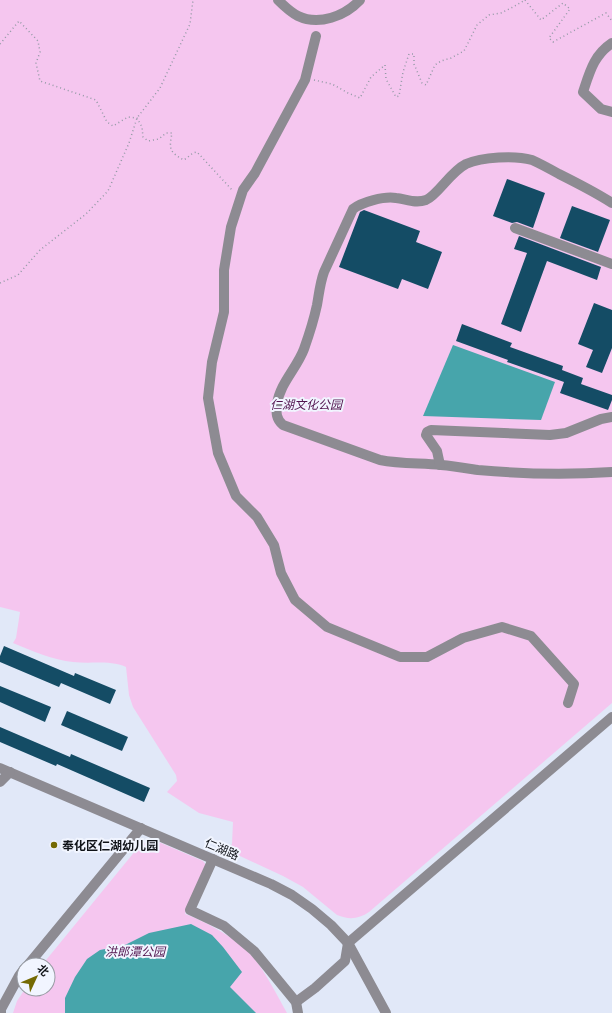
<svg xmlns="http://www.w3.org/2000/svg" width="612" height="1013" font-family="'Libre Baskerville','Noto Sans SC',serif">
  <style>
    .green { fill: #f5c6ef }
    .water { fill: #47a5ab }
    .building { fill: #144c65 }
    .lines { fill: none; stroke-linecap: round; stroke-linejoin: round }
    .path { stroke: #949aa6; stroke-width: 1.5; stroke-dasharray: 1 3; stroke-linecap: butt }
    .minor { stroke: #8d8b92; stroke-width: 10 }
    .poi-dot { fill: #746a03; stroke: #f1f5ff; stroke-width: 1.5 }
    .labels { text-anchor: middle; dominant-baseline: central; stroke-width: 4; stroke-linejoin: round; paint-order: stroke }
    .park-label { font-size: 12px; font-style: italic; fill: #52144f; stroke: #f1f5ff }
    .poi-label { font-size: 12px; font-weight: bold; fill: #101318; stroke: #f1f5ff; text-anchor: start }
    .street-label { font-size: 12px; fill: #101318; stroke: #f1f5ff }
  </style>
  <rect width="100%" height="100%" fill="#e1e8f8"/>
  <g class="green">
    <path d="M0 0H612V703L369 912C359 919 349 920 337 915L303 887 283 876 227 850 232 844 233 822 199 813 167 792 177 781 176 775 133 707 129 695 126 667C110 660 91 664 73 662 53 660 32 651 13 643L16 638 20 612 0 607Z"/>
    <path d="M154 840 203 861 206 865 185 914C207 922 239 940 254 958 267 975 277 995 287 1013H13L17 1001 25 989H48V965H42L136 850 144 843Z"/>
  </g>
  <g class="water">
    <path d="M453 345 555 382 541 420 423 416Z"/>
    <path d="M191 924 212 935 223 947 242 972 230 987 256 1013H65V998L75 977 87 959 100 950 125 945 149 933Z"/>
  </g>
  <g class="building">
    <path d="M507 179 545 193 533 228 517 222 512 223 493 216Z"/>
    <path d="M572 206 610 220 598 252 560 238Z"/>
    <path d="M364 210 420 231 416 242 442 252 428 289 402 279 398 289 339 267 360 212Z"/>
    <path d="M519 236 601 267 597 280 547 261 521 332 501 324 527 253 514 249Z"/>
    <path d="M594 303 612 310V348L602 373 586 367 593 350 578 344Z"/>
    <path d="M462 324 512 343 510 347 563 366 562 370 583 378 581 384 612 395V400L608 410 560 393 564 382 507 362 508 360 456 341Z"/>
    <path d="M4 646 74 676 75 673 116 690 110 704 61 683 59 687 0 662V656Z"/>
    <path d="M0 686 51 707 45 722 0 702Z"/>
    <path d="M67 711 128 737 122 751 61 725Z"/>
    <path d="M0 727 70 757 71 754 150 788 144 802 57 764 56 766 0 742Z"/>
  </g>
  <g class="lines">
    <g class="path">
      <path d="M525 0 541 20 563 3 570 9 549 38 553 42 606 13 612 21"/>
      <path d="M0 44 19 21 38 41 40 52 36 63 40 81 96 100 107 122 113 126 128 117 137 118 142 127 143 137 148 141 159 139 166 133H172C169 149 169 152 184 160L193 153 197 152 233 191"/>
      <path d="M314 80 332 84 348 93 360 98 371 77 385 65 386 79 396 97 399 96 403 72 409 54H414V64L422 83 426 85 435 65 441 61 451 58 464 51 477 25 489 15 501 13 513 7 525 0"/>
      <path d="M0 283 18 275 40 250 86 214 108 191 129 143 137 118 160 88 190 24 193 0"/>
    </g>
    <g class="minor">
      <path d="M278 0C284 6 290 12 298 16 319 26 345 16 360 0"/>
      <path d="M316 36 305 80 255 173 243 190 231 227 224 270V312L212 362 208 398 218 453 236 496 257 517 274 545 281 573 295 600 327 627 400 657H427L463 638 502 627 531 636 574 684 568 703"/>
      <path d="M612 43C594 55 590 71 583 92L601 109 612 112"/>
      <path d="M612 203C595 192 577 183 559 174 550 169 541 164 532 160 515 155 482 157 466 164 450 172 438 195 426 200 415 204 406 199 396 198 384 196 362 202 353 209L324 272C320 283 319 294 317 305 314 319 309 335 304 349 297 368 280 383 277 404 276 413 276 419 283 425L380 460C400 464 421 463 441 465 453 466 465 468 478 470 522 474 568 475 612 472"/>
      <path d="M515 228 612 264"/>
      <path d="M440 465 437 451 426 435 427 432 431 430 550 435 566 433 601 419 612 417"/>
      <path d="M0 768 271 884 292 895 312 909 331 925 348 943 386 1013"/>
      <path d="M0 782 10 772"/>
      <path d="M213 859 190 910 224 926 254 951 296 1002 298 1013"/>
      <path d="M28 965 141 828"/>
      <path d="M296 1002 315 988 345 961 348 943 612 717"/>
      <path d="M1 1013V1009L19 976 24 969"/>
    </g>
  </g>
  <circle class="poi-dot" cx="54" cy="845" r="4"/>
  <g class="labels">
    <g class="park-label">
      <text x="306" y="404">仁湖文化公园</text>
      <text x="135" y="951">洪郎潭公园</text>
    </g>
    <g class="poi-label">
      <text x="62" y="845">奉化区仁湖幼儿园</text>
    </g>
    <g class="street-label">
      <text transform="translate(222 849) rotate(23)">仁湖路</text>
    </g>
  </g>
  <g transform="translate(36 977) rotate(46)"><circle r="19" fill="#f1f5ff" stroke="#979ba3"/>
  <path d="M0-3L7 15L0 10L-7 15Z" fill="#746a03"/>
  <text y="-6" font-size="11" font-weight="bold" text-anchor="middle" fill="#101318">北</text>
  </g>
</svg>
